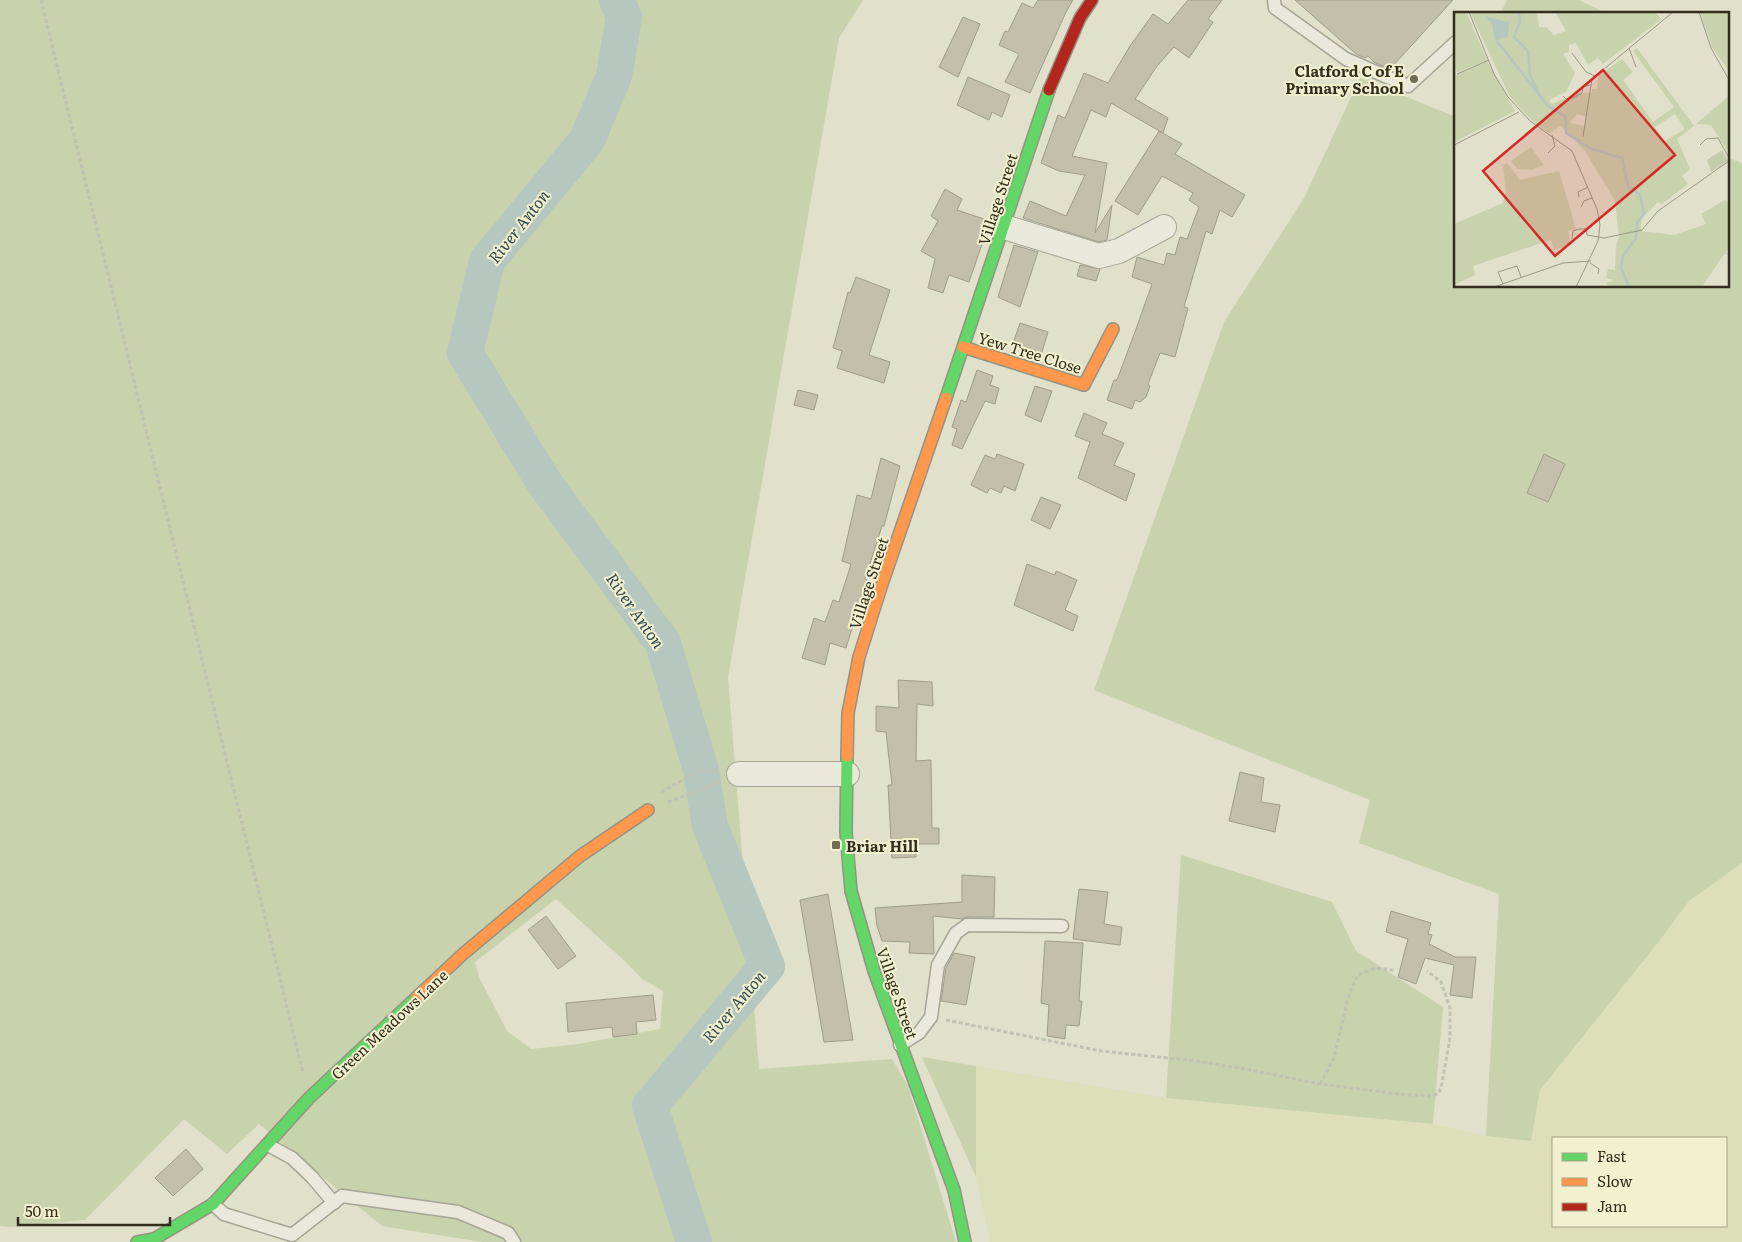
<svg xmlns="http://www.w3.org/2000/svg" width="1742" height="1242" font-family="Literata,serif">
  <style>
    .farmland { fill: #dddfbb; fill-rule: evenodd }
    .green { fill: #c8d2ad; fill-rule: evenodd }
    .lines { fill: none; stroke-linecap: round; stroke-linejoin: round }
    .river { stroke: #b6c7c0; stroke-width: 36 }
    .building { fill: #c4bfab; stroke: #a09c8a }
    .lane-casing { stroke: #a6a494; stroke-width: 15 }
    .street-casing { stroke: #a6a494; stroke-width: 26 }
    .fast-casing { stroke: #959383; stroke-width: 14 }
    .slow-casing { stroke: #959383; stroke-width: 14 }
    .jam-casing { stroke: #959383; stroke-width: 14 }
    .path { stroke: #c2c1b3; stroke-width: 3; stroke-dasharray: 4 2.5; stroke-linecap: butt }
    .lane { stroke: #eae8db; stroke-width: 12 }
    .street { stroke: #eae8db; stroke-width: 24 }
    .fast { stroke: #63d668; stroke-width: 11 }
    .slow { stroke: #ff974d; stroke-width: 11 }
    .jam { stroke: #b3261e; stroke-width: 11 }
    .poi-dot { fill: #6f6c5a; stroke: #f2f1cf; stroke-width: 2 }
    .labels { text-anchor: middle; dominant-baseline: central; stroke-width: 4; stroke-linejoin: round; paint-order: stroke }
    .poi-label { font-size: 15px; font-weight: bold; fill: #322d1d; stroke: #f2f1cf; text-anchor: end }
    .street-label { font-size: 15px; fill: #322d1d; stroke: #f2f1cf }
    .water-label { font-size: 16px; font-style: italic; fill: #2d4a51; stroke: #f2f1cf }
    .inset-river { fill: none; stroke: #b6c7c0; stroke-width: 2.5 }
    .inset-road { fill: none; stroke: #9b9885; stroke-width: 1 }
    .view { fill: #d62828; fill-opacity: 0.15; stroke: #d62828; stroke-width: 2.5 }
    .inset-edge { fill: none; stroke: #322d1d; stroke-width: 2.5 }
  </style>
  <rect width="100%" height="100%" fill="#e1e0ca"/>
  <path class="farmland" d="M1742 863V1242H990L976 1177V1066L1166 1098 1433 1124 1486 1136 1530 1141 1540 1089 1657 944 1689 901ZM1553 1138H1726V1226H1553Z"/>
  <g class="green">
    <path d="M0 0H863L839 38 728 677 759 1069 892 1059 908 1086 956 1242H482L382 1226 259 1124 227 1154 184 1119 85 1220 10 1227 0 1226ZM556 899 628 964 642 979 663 991 660 1029 578 1044 531 1049 507 1031 479 977 475 962Z"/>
    <path d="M1507 0H1579L1608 14H1500Z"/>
    <path d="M1360 78 1456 117V286H1728V158L1742 163V863L1689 901 1657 944 1540 1090 1531 1141 1486 1136 1499 894 1359 843 1370 800 1094 690 1224 322 1304 198Z"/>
    <path d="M1181 855 1332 902 1356 951 1443 1007 1433 1124 1166 1098Z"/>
    <path d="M922 1057 976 1066V1177Z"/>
  </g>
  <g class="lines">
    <path class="river" d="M617 0 624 17 614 76 587 140 487 261 465 353 545 484 663 643 701 770 710 826 767 966 650 1106 694 1242"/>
  </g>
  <g class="building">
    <path d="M1038 0H1073L1066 12 1030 93 1005 82 1019 54 999 45 1005 31 1008 32 1022 3 1033 8Z"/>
    <path d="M1188 0H1222L1208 19 1213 22 1189 58 1174 47 1157 66 1135 99 1168 118 1163 133 1111 103 1106 117 1091 110 1072 156 1107 163 1095 233 1112 205 1107 240 1099 242 1023 218 1030 201 1066 216 1085 175 1059 171 1041 163 1058 115 1065 118 1084 73 1108 83 1130 46 1153 14 1168 24Z"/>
    <path d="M1295 0H1453L1390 69 1374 62 1368 56 1365 58 1356 54Z"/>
    <path d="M963 17 980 24 958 77 939 67Z"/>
    <path d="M968 77 1010 95 1002 117 992 112 989 120 957 105Z"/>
    <path d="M1159 131 1182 144 1175 154 1245 195 1232 217 1220 210 1212 234 1206 231 1184 307 1188 308 1175 357 1160 353 1148 384 1150 386 1146 397 1140 402 1135 400 1132 409 1107 400 1114 380H1117L1136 329 1152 284 1132 277 1137 257 1164 265 1167 253 1175 255 1180 237 1187 239 1199 207 1189 200 1193 193 1162 176 1138 215 1115 201Z"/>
    <path d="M945 189 962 199 957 210 990 221 969 282 949 275 943 293 928 288 935 259 921 251 938 221 931 216Z"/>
    <path d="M1014 245 1038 252 1020 307 998 297Z"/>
    <path d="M1080 265 1100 269 1096 281 1077 276Z"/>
    <path d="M856 277 890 290 869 355 890 362 884 383 837 368 842 351 833 348 848 292 850 293Z"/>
    <path d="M1020 323 1048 332 1041 355 1012 346Z"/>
    <path d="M977 370 993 376 990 385 999 388 995 404 985 401 962 449 952 445 957 429 952 427 961 400 966 402Z"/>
    <path d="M1035 386 1052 391 1041 422 1025 415Z"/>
    <path d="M798 390 818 395 814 410 794 405Z"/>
    <path d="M1084 413 1107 423 1102 434 1124 443 1114 465 1135 474 1126 501 1078 478 1090 442 1075 436Z"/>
    <path d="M997 454 1024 464 1015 491 1004 486 1001 493 990 488 987 493 971 485 985 455 995 459Z"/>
    <path d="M1544 454 1565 464 1548 502 1527 493Z"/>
    <path d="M881 458 900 466 884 526H882L865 579 867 580 846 648 830 643 825 665 802 658 814 618 825 622 833 600 839 602 851 564 842 561 857 495 871 499Z"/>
    <path d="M1041 497 1061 505 1050 529 1031 520Z"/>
    <path d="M1027 564 1055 575 1056 571 1077 580 1065 610 1078 616 1073 631 1014 605Z"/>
    <path d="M898 680 932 682 933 706 917 704 916 761 931 760 932 828H939V844H916V857L892 858 888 785H892L886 732 876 731V706L899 708Z"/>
    <path d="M1240 772 1264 778 1261 802 1280 805 1275 832 1229 821Z"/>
    <path d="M962 875 995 877 994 917H967L962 919 933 916 934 954 909 953 910 942 882 941 877 926 875 908 962 902Z"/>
    <path d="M1079 889 1108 892 1104 924 1122 927 1120 945 1073 939Z"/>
    <path d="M828 894 853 1040 824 1042 800 900Z"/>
    <path d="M1391 911 1431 923 1428 934 1432 935 1429 944 1455 957H1476L1472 998 1450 995 1454 965 1425 958 1416 984 1398 977 1408 939 1386 932Z"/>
    <path d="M546 916 576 956 558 969 528 930Z"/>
    <path d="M1045 941 1083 943 1079 1001H1082L1079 1026 1066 1025 1065 1039 1047 1036 1049 1005 1041 1003Z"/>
    <path d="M954 953 975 957 966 1005 941 1001 946 968Z"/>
    <path d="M653 995 656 1020 636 1022 637 1034 613 1037 612 1027 568 1032 566 1003Z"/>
    <path d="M186 1149 203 1169 173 1196 155 1178Z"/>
  </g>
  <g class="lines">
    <defs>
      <g id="lane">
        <path d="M1274 0 1275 8 1346 59 1408 86 1456 42"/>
        <path d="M900 1045 919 1033 931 1017 938 965 956 933 967 925 1062 926"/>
        <path d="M268 1145 292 1158 312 1177 334 1203"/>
        <path d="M213 1204 224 1214 292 1235 342 1196 458 1212 508 1233 514 1242"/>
      </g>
      <g id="street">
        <path d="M1004 227 1099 256 1119 251 1164 227"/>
        <path d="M739 774H847"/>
      </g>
      <g id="fast">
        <path d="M946 398 1049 90"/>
        <path d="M847 756 846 832 851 891 874 971 954 1190 965 1242"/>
        <path d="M137 1242 154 1239 213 1204 309 1098 417 997"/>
      </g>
      <g id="slow">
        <path d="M963 347 1084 385 1113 329"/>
        <path d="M847 756 848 713 859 657 881 587 946 398"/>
        <path d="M417 997 463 954 580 856 648 810"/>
      </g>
      <path id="jam" d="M1049 90 1080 18 1092 0"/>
    </defs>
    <use href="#lane" class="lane-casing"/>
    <use href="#street" class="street-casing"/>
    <use href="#fast" class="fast-casing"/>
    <use href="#slow" class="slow-casing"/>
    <use href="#jam" class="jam-casing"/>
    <g class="path">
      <path d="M41 0 303 1073"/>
      <path d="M661 792 701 770 719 772"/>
      <path d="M668 802 720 782"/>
      <path d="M946 1020 1101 1051 1197 1061 1250 1070 1320 1084 1398 1094 1432 1096 1439 1093 1442 1083 1450 1038V1008L1441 982 1427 971"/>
      <path d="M1320 1084 1334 1058 1349 994 1358 975 1375 968 1393 970"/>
    </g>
    <use href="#lane" class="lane"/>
    <use href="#street" class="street"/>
    <use href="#fast" class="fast"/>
    <use href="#slow" class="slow"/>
    <use href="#jam" class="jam"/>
  </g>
  <g class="poi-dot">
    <circle cx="1414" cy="79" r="5"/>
    <rect x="831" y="840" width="10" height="10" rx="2.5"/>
  </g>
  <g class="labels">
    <g class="poi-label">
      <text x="1404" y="70">Clatford C of E<tspan x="1404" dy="17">Primary School</tspan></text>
      <text x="846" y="845" text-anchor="start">Briar Hill</text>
    </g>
    <g class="street-label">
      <text transform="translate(997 199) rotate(-72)">Village Street</text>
      <text transform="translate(1030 352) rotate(17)">Yew Tree Close</text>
      <text transform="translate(868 583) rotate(-72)">Village Street</text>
      <text transform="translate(898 993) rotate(71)">Village Street</text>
      <text transform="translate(389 1024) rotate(-43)">Green Meadows Lane</text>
    </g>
    <g class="water-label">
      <text transform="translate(518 226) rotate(-52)">River Anton</text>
      <text transform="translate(636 610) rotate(55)">River Anton</text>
      <text transform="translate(733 1006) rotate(-50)">River Anton</text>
    </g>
  </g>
  <g transform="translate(1454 12)">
    <rect width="275" height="275" fill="#e1e0ca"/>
    <path d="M0 0H12L33 48 4 60 1 58 2 63 33 49 61 99 0 130ZM16 0H83L85 15H92L100 23 112 19 101 0H201L207 7 149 52 144 46 134 53 122 31 115 33V40L109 42 121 61 112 80 95 88 98 92 123 81H138V77H143L144 64 168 47 179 60 169 68 199 110 220 95 179 39 183 36 240 114 223 127 236 157 228 164 234 172 208 192 204 190 187 207V219L220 223 252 212 247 202 271 188 275 191V238L271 240 275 242H270L248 275H155L152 271 160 268 152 266 154 257 161 258 162 233 165 225 161 189 131 139 107 114 95 121 79 110 56 85ZM123 102 132 105 130 114 116 111ZM221 102 231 117 210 130 201 115ZM246 0H275V59L258 35ZM275 84V137L273 138 257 113 242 112ZM77 135 90 153 77 158 63 157 57 149ZM53 151 66 168 105 159 122 217 114 219 117 233 100 238 97 228 19 254 21 263 0 273V212L49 191 52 179 49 153Z" fill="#c8d2ad" fill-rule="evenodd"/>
    <path d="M268 138 274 149 257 160 253 148Z" fill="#c4ccac"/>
    <path d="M30 4 55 10 54 24 41 29 38 12Z" fill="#b6c7c0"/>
    <path class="inset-river" d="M65 0 66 10 60 25 74 39 76 63 85 82 93 93 112 105V121L138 137 168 146 174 174 186 183 190 202 183 211 182 226 169 244 167 256 175 275M43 29 93 93"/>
    <path class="inset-road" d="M15 0 40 62 54 85 76 109 118 139 143 197 146 213 144 229 122 275M245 0 257 36 275 68M175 36 182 55M118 41 132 60 141 64M3 62 35 48M109 84 112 87 119 86 128 81 129 75 136 73M129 125 138 67 219 0M0 133 65 100M246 133 252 127 264 126 275 146M94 141 101 134 98 123M125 185 124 180 134 175M127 195 130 189 138 186M118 227 119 219 125 217H132L133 223 150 226 188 218 204 199 275 149M136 251 145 257 144 262M49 272 44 260 63 254 67 265M40 275 109 251 137 249"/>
    <path class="view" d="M149 58 221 143 101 244 29 159Z"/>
    <rect width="275" height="275" class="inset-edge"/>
  </g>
  <rect x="1552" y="1137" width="175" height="90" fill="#f2f1cf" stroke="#a5a388"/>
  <rect x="1562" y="1153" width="25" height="8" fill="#63d668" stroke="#a5a388"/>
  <text x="1597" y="1162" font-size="15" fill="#322d1d">Fast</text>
  <rect x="1562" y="1178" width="25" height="8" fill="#ff974d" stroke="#a5a388"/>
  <text x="1597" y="1187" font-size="15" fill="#322d1d">Slow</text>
  <rect x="1562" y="1203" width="25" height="8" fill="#b3261e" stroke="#a5a388"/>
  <text x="1597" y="1212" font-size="15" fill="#322d1d">Jam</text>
  <path d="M18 1217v8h152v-8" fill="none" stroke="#322d1d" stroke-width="2.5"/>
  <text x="25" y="1217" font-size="15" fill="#322d1d" stroke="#f2f1cf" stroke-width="4" paint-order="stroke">50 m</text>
</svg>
